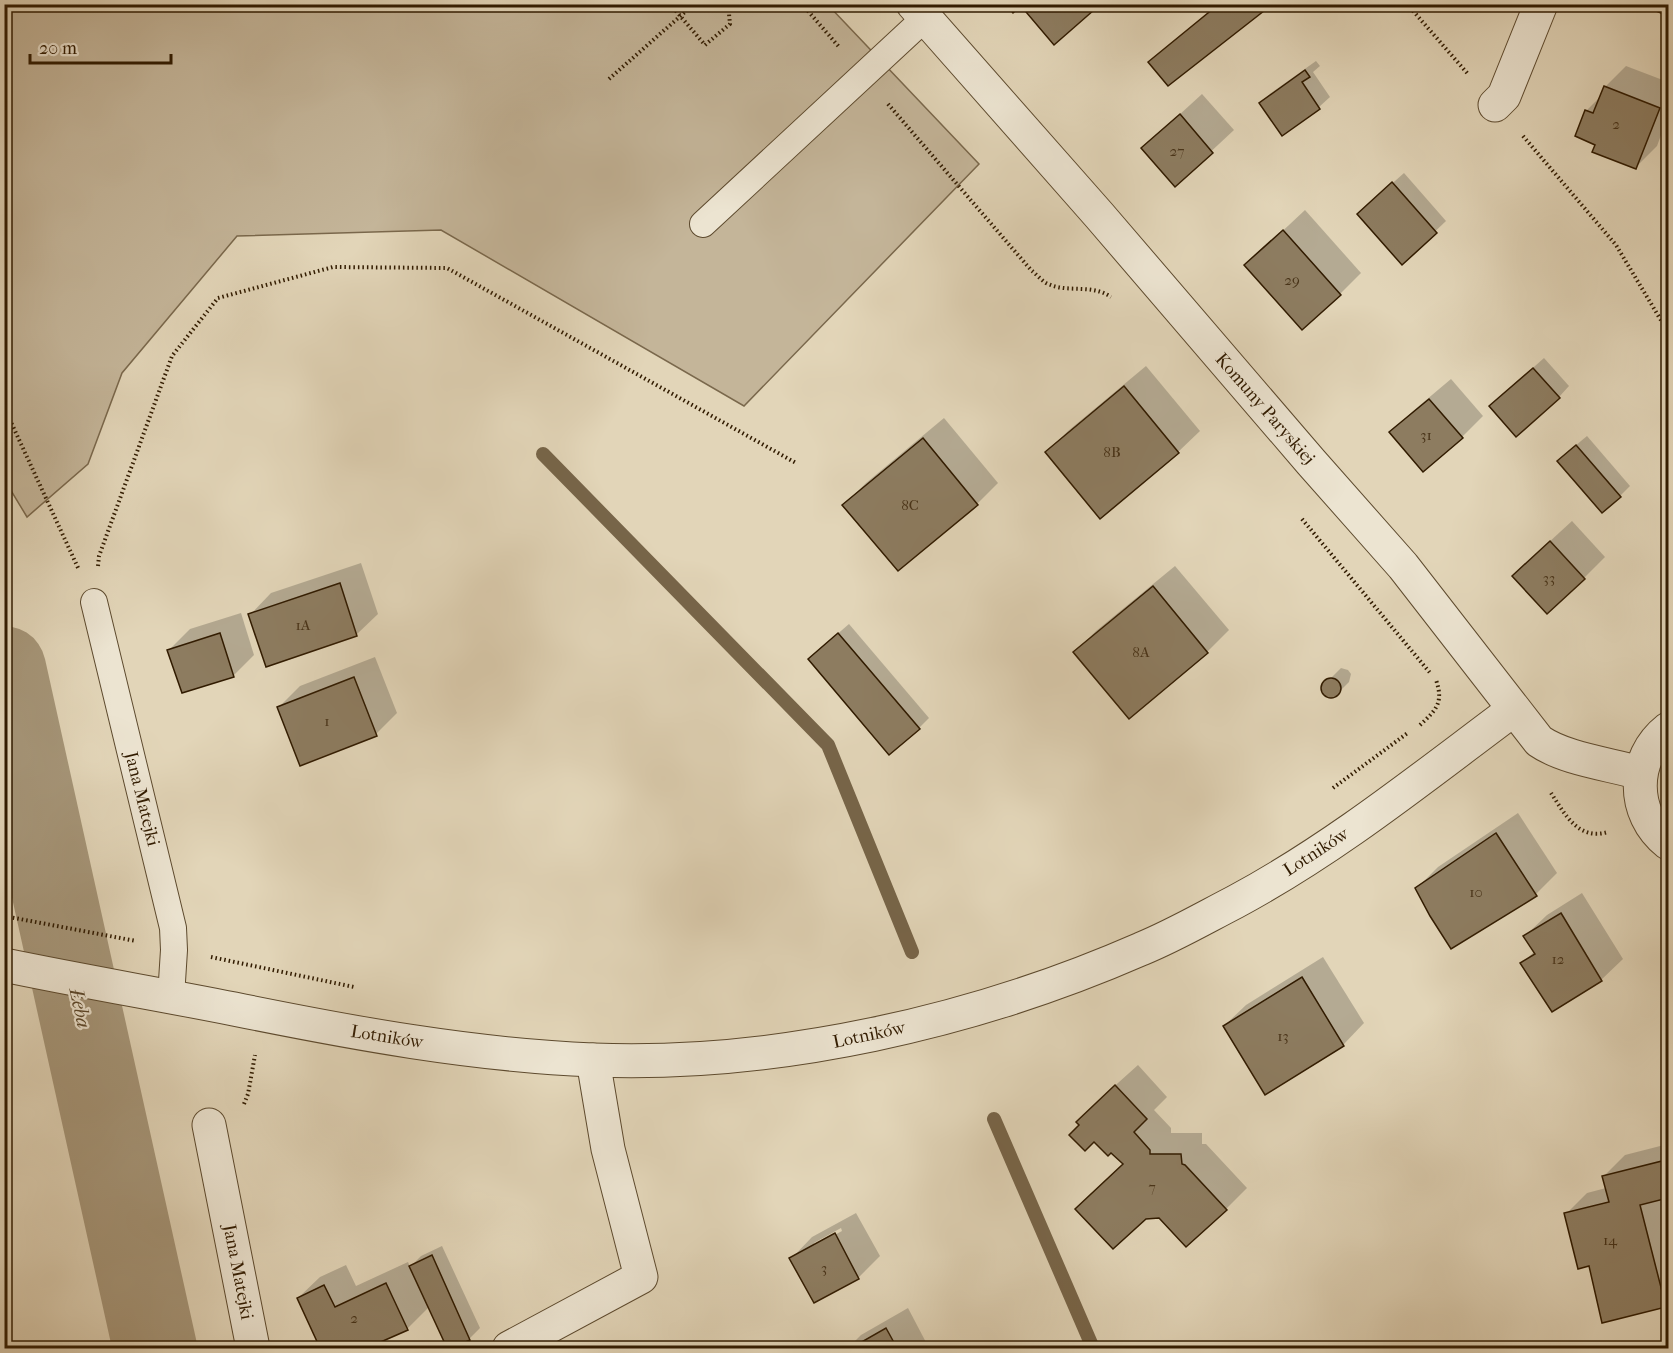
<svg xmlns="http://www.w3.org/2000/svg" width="1673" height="1353" font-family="'IM FELL French Canon',serif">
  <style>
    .green { fill: #c4b599; stroke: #7a684c; stroke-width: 1.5 }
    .shadow { fill: #0003; fill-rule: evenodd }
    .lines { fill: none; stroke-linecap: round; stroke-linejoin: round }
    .stream { stroke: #776549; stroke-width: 14 }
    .river { stroke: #a69679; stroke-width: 84 }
    .building { fill: #8d7c60; stroke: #311b00; stroke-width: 1.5 }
    .service-casing { stroke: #5d4a2e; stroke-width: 28 }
    .minor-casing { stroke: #5d4a2e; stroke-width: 35 }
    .tertiary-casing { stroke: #5d4a2e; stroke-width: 35 }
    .path { stroke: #311b00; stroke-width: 4; stroke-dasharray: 1.5 3; stroke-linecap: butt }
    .service { stroke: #ece4d1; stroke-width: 26 }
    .minor { stroke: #ece4d1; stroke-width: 33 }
    .tertiary { stroke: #ece4d1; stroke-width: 33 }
    .labels { text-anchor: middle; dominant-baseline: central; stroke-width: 4.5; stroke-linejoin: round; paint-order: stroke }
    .number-label { font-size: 15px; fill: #483318 }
    .street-label { font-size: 18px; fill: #311b00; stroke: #ece4d1 }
    .water-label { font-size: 20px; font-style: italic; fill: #5a462a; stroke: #ece4d1 }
  </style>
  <rect width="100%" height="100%" fill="#e2d5b8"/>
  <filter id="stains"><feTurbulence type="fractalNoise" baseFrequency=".00333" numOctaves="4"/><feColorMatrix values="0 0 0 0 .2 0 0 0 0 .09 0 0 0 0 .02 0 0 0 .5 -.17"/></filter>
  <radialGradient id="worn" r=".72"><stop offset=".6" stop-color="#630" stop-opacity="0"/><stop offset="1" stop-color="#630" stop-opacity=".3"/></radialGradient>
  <path class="green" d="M4 5H828L979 164 744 406 441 230 237 236 122 373 88 464 27 517 4 479Z"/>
  <g class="shadow">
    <path d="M1022 4H1098L1093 9Z"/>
    <path d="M1316 61 1320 66 1313 72 1330 97 1319 107 1282 134 1261 103 1271 93Z"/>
    <path d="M1626 66 1668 82V116L1657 146 1635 168 1597 144 1577 135 1587 110 1601 96 1605 87Z"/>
    <path d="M1202 94 1234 130 1175 185 1143 148Z"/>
    <path d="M1404 173 1446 221 1402 263 1369 204Z"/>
    <path d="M1305 210 1361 273 1340 294 1246 265Z"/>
    <path d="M1544 358 1569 386 1559 397 1501 396Z"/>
    <path d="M1146 366 1200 431 1178 452 1100 517 1047 452 1068 431Z"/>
    <path d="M1451 379 1483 416 1462 437 1391 432 1413 411Z"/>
    <path d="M944 418 998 483 977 504 844 505 866 483Z"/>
    <path d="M1587 436 1630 486 1620 496 1569 451Z"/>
    <path d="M1572 521 1605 557 1584 578 1535 555Z"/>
    <path d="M361 563 378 614 356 635 250 615 271 593Z"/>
    <path d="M1175 566 1229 630 1207 652 1129 716 1075 652 1096 631Z"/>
    <path d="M241 613 254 655 233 676 169 650 190 629Z"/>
    <path d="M849 624 929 718 919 728 820 649Z"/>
    <path d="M375 657 397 713 376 734 279 707 300 686Z"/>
    <path d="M1341 668 1348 670 1351 674 1349 682 1338 693 1331 696 1327 695 1323 688 1324 685Z"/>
    <path d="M1518 813 1557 873 1536 894 1417 888 1438 867Z"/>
    <path d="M1582 893 1623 959 1601 980 1522 963 1535 951 1525 936 1547 915Z"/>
    <path d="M1323 957 1364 1023 1343 1045 1224 1026 1246 1005Z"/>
    <path d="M1138 1065 1167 1097 1154 1110 1171 1128V1133H1202V1144H1206L1247 1188 1226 1209 1124 1164 1099 1100Z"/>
    <path d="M1668 1144V1196L1665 1197 1668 1212V1303L1665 1306 1590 1264 1566 1214 1587 1193 1606 1188 1604 1176 1625 1155Z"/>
    <path d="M856 1213 880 1256 859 1277 815 1301 791 1259 812 1237ZM841 1228 842 1231 814 1246V1243Z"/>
    <path d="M442 1246 480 1328 469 1339 448 1348 429 1307 408 1328 363 1348H321L298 1298 320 1277 346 1265 356 1286 408 1262 410 1267 421 1256Z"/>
    <path d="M908 1308 929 1348H848L861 1335Z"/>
  </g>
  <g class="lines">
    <g class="stream">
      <path d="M543 454 828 745 912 952"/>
      <path d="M994 1119 1093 1348"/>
    </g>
    <path class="river" d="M4 668 155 1348"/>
  </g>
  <g class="building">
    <path d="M1006 4H1089L1094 10 1054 45 1021 6 1013 13Z"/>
    <path d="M1219 4H1266L1269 7 1168 86 1148 62Z"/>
    <path d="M1639 4H1668V16Z"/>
    <path d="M1305 70 1310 77 1302 82 1320 109 1282 136 1259 103Z"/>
    <path d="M1604 86 1660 108 1636 169 1592 152 1595 145 1575 136 1585 110 1593 113Z"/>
    <path d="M1180 114 1213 153 1175 187 1141 148Z"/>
    <path d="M1392 182 1437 233 1402 265 1357 214Z"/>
    <path d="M1283 230 1341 295 1302 330 1244 265Z"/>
    <path d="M1533 368 1560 398 1516 437 1489 406Z"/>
    <path d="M1124 386 1179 453 1100 519 1045 452Z"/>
    <path d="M1429 399 1463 438 1423 472 1389 432Z"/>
    <path d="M923 438 978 505 898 571 842 505Z"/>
    <path d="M1576 445 1621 497 1602 513 1557 461Z"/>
    <path d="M1550 541 1585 579 1547 614 1512 576Z"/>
    <path d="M340 583 357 636 266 667 248 614Z"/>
    <path d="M1153 586 1208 653 1129 719 1073 652Z"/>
    <path d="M220 633 234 677 182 693 167 650Z"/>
    <path d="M838 633 920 729 889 755 808 659Z"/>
    <path d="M354 677 377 736 300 766 277 707Z"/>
    <circle cx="1331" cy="688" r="10"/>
    <path d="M1496 833 1537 896 1451 949 1430 916 1415 888Z"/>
    <path d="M1561 913 1602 981 1552 1012 1520 963 1535 954 1523 936Z"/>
    <path d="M1302 977 1344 1046 1265 1095 1223 1026Z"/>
    <path d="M1115 1085 1147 1119 1134 1132 1150 1150V1154H1181L1182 1164 1185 1165 1227 1210 1186 1247 1159 1218 1146 1219 1113 1249 1075 1209 1123 1164 1111 1153 1108 1156 1094 1142 1085 1151 1069 1135 1079 1125 1076 1122Z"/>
    <path d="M1662 1161 1668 1186V1198L1640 1205 1666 1307 1602 1323 1589 1266 1578 1269 1564 1213 1609 1202 1602 1176Z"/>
    <path d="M835 1233 859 1279 814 1303 789 1258Z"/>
    <path d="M432 1255 470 1340 452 1348H447L409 1266Z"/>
    <path d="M386 1283 408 1330 367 1348H320L297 1298 324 1285 335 1307Z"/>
    <path d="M886 1328 897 1348H851Z"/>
  </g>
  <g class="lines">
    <defs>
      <g id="service">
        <path d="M703 224 925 18"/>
        <path d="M94 602 173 928 174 950 171 997"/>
      </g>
      <g id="minor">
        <path d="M1495 105 1504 96 1541 4"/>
        <path d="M209 1125 253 1348"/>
        <path d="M509 1348 641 1277 608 1149 593 1060"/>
      </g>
      <g id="tertiary">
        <path d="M913 4 1099 215 1311 462 1403 566 1539 741C1565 759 1609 764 1640 773"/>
        <path d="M1668 729C1631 758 1631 814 1668 843"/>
        <path d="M4 965C81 981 158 994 234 1009 352 1033 472 1055 593 1060 776 1067 974 1022 1141 949 1173 936 1204 918 1235 902 1334 849 1423 777 1513 710"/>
      </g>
    </defs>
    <use href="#service" class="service-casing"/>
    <use href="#minor" class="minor-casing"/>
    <use href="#tertiary" class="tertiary-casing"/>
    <g class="path">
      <path d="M670 4 705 45 730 24 728 4"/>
      <path d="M802 4 840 48"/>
      <path d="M1407 4 1468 74"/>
      <path d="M609 79 694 4"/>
      <path d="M888 104 1031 270C1036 274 1041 280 1046 283 1068 294 1090 283 1111 297"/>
      <path d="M1523 136 1616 245 1668 332"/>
      <path d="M4 407 79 570"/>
      <path d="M1302 519 1431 674"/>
      <path d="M98 566 99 556 172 356 218 298 333 267 447 268 796 463"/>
      <path d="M1420 725C1436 710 1444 703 1436 680"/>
      <path d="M1333 788 1409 732"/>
      <path d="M1551 793C1565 814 1578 841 1608 832"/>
      <path d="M4 916 136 941"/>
      <path d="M211 957 354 987"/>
      <path d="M244 1104 248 1094 255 1055"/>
    </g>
    <use href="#service" class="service"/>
    <use href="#minor" class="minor"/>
    <use href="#tertiary" class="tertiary"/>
  </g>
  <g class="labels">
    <g class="number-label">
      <text x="1616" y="124">2</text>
      <text x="1177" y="151">27</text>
      <text x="1292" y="280">29</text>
      <text x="1426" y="435">31</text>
      <text x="1112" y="452">8B</text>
      <text x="910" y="505">8C</text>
      <text x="1549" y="578">33</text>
      <text x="303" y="625">1A</text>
      <text x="1141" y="652">8A</text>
      <text x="327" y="721">1</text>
      <text x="1476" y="892">10</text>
      <text x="1558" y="959">12</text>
      <text x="1283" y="1036">13</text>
      <text x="1152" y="1187">7</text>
      <text x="1610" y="1240">14</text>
      <text x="824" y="1268">3</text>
      <text x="354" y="1318">2</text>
    </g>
    <g class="street-label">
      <text transform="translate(1265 409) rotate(49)">Komuny Paryskiej</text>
      <text transform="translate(142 799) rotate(76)">Jana Matejki</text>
      <text transform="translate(1316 852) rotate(-33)">Lotników</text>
      <text transform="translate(869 1035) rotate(-12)">Lotników</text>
      <text transform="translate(387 1037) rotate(9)">Lotników</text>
      <text transform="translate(238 1272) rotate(79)">Jana Matejki</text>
    </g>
    <g class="water-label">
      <text transform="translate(80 1008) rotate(78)">Łeba</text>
    </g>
  </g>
  <rect width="1673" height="1353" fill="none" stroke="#e2d5b8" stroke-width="24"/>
  <rect x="6" y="6" width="1661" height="1341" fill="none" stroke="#311b00" stroke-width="3"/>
  <rect x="12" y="12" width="1649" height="1329" fill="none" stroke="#311b00" stroke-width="1.5"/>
  <path d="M30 54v9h141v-9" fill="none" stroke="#311b00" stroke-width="3"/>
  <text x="39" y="54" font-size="18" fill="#311b00" stroke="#ece4d1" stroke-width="4.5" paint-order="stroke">20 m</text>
  <rect width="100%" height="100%" filter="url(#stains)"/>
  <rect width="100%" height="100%" fill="url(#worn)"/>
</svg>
